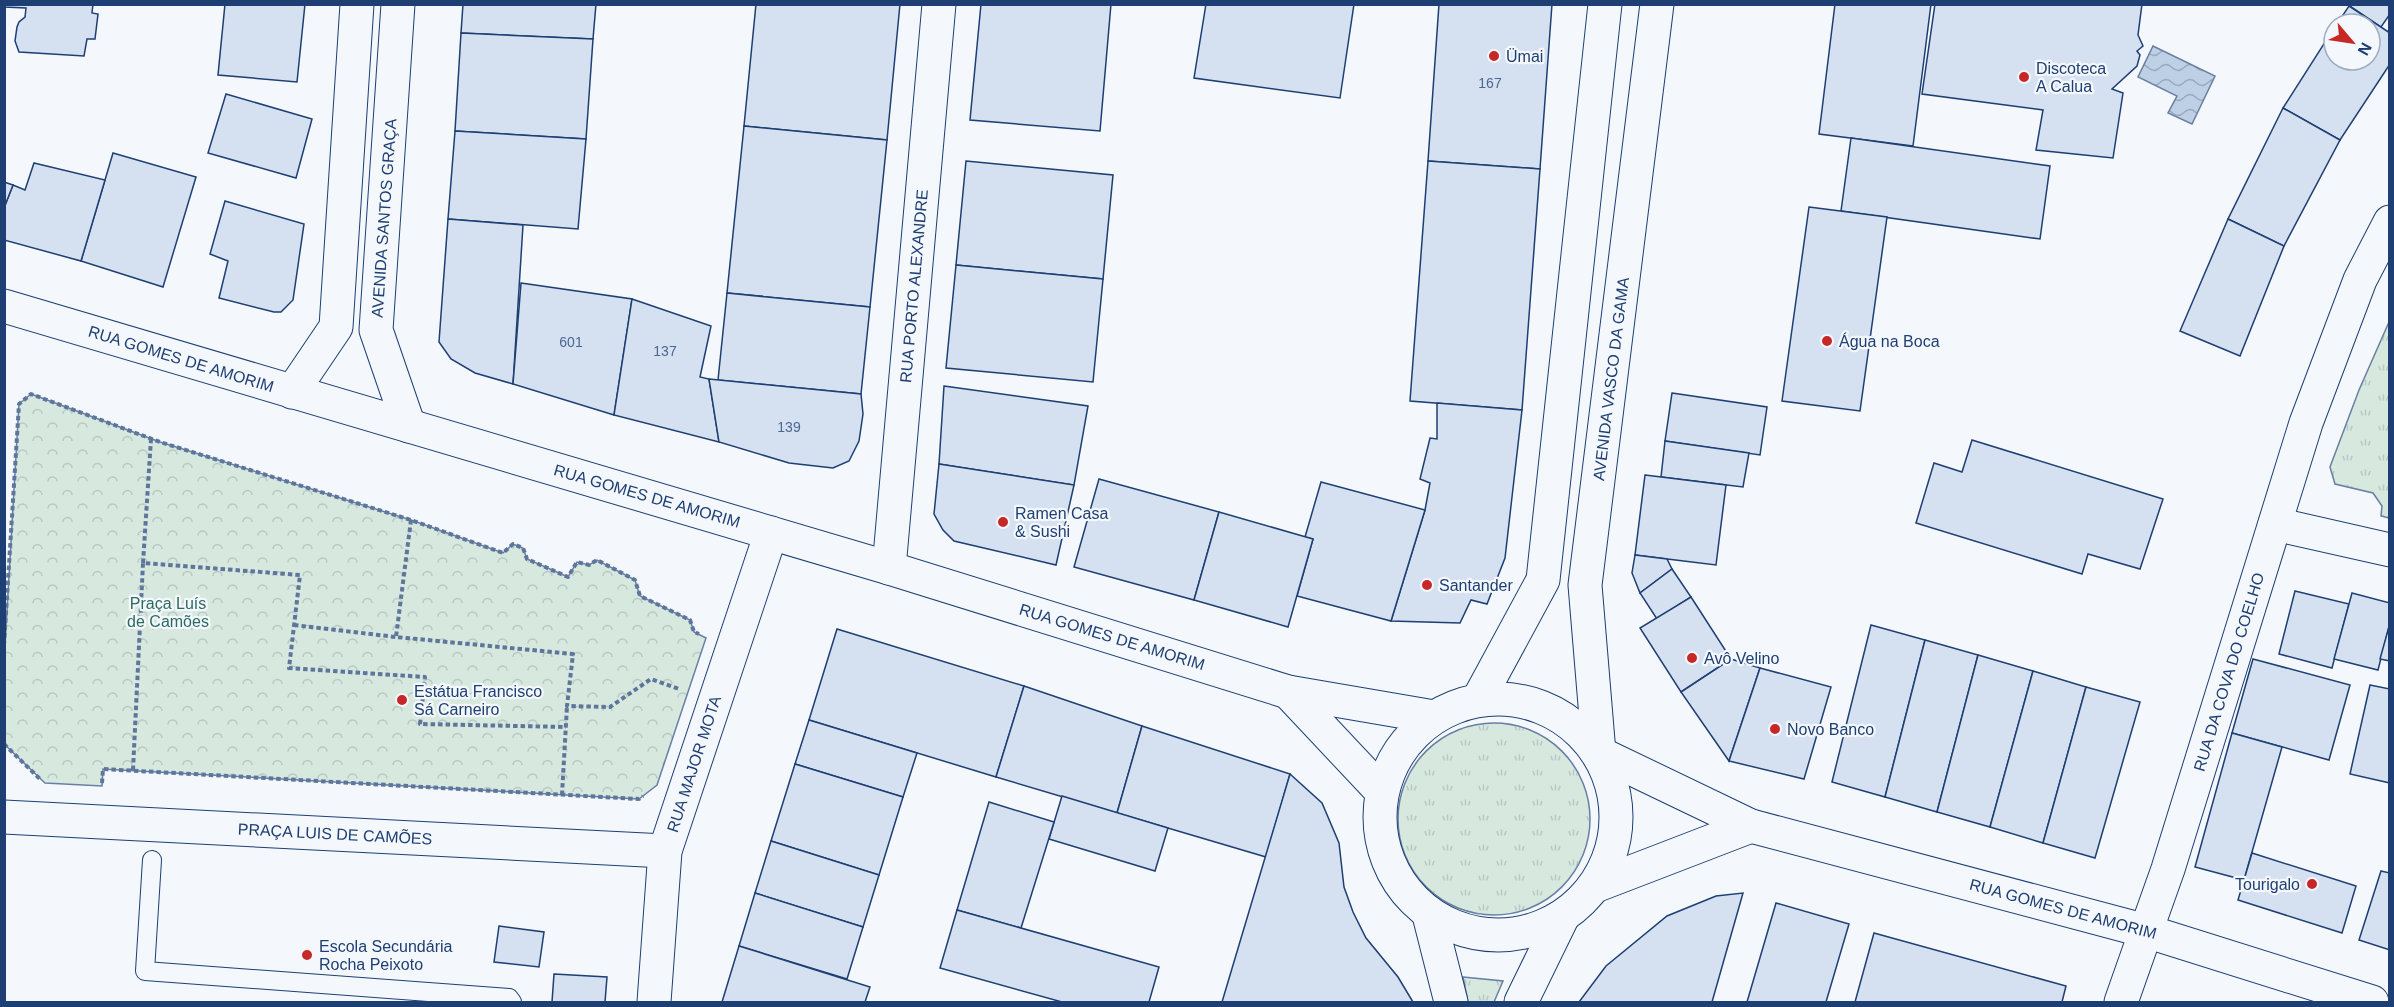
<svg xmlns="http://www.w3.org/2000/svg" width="2394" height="1007" font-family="Helvetica,sans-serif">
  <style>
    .grass { fill: url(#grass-tufts); stroke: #687fa3; stroke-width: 1.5 }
    .park { fill: url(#park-crowns); stroke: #687fa3; stroke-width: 1.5 }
    .water { fill: url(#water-waves); stroke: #687fa3; stroke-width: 1.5 }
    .building { fill: #d5e0f0; stroke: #1d3f73; stroke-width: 1.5 }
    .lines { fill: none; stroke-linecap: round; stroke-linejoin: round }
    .service-casing { stroke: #1d3f73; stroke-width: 20 }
    .minor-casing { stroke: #1d3f73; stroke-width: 35 }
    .tertiary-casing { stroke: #1d3f73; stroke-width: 35 }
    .secondary-casing { stroke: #1d3f73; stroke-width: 35 }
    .path { stroke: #5e769c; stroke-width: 4; stroke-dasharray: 4.5 3; stroke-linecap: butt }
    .service { stroke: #f4f7fb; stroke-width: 18 }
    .minor { stroke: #f4f7fb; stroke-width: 33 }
    .tertiary { stroke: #f4f7fb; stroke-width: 33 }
    .secondary { stroke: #f4f7fb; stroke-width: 33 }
    .poi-dot { fill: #c62828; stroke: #f4f7fb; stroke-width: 2 }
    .labels { text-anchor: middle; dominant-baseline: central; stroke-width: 4.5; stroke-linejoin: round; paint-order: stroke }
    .number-label { font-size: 14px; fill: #4b6792 }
    .poi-label { font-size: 16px; fill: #1d3f73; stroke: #f4f7fb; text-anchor: start }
    .street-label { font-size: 16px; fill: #1d3f73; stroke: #f4f7fb }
    .park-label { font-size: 16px; fill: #2c6c60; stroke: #f4f7fb }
  </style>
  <defs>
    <pattern id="grass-tufts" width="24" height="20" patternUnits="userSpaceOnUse" patternTransform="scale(1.5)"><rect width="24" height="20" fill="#d7e8df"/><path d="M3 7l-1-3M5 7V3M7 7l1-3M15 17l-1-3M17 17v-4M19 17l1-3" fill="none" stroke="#b8c8c3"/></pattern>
    <pattern id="park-crowns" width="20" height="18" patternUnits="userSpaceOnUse" patternTransform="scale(1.5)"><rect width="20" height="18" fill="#d7e8df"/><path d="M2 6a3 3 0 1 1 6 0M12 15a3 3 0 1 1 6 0" fill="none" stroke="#b8c8c3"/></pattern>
    <pattern id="water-waves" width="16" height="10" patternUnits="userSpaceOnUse" patternTransform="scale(1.5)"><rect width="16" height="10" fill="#bed0e5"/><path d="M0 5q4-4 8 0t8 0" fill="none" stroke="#9aaabe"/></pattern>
  </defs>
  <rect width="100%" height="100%" fill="#f4f7fb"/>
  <g class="grass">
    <path d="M2389 322V518L2381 516 2382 506 2373 493 2335 484 2330 467 2359 390Z"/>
    <circle cx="1494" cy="819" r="96"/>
    <path d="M1463 977 1503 981 1494 1002H1468Z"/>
  </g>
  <path class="park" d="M31 394 160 442 411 520 503 553 513 544 523 548 527 559 568 577 577 562 589 565 597 560 635 580 640 596 690 620 694 632 706 638 657 785 639 799 103 769 102 786 45 783 4 744 5 645 19 404Z"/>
  <path class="water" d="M2153 46 2215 76 2192 124 2168 113 2177 96 2138 77Z"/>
  <g class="building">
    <path d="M4 4H93L92 13 98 14 95 39H87L84 56 19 52 15 41 17 27 19 22 25 17 26 8 4 7Z"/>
    <path d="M225 4H305L297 82 218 75Z"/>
    <path d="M463 4H596L593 39 461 33Z"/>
    <path d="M756 4H900L887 140 744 126Z"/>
    <path d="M981 4H1111L1100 131 970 120Z"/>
    <path d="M1206 4H1354L1340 98 1194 78Z"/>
    <path d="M1439 4H1552L1540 169 1428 161Z"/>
    <path d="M1835 4H1931L1913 146 1819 134Z"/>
    <path d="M1935 4H2142L2138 35 2143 46 2137 51 2140 55 2137 66 2112 89 2123 93 2113 158 2036 150 2043 110 1922 94Z"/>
    <path d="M2347 4H2390V14L2381 27Z"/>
    <path d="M2349 6 2390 33V64L2340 140 2283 108 2334 28V60H2370V24H2337Z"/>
    <path d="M461 33 593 39 586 139 455 131Z"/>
    <path d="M226 94 312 119 296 178 208 153Z"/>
    <path d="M2283 108 2340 140 2284 246 2228 219Z"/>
    <path d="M744 126 887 140 870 307 727 293Z"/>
    <path d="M455 131 586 139 578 229 448 219Z"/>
    <path d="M1851 138 2050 166 2040 239 1841 211Z"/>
    <path d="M113 153 196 177 163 287 81 261Z"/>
    <path d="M966 161 1113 175 1103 279 956 265Z"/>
    <path d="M1428 161 1540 169 1522 410 1410 401Z"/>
    <path d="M34 163 105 180 81 261 4 240V208L13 185 25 190Z"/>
    <path d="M4 182 13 185 4 208Z"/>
    <path d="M225 201 304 224 293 300 281 312H274L219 298 228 261 210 254Z"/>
    <path d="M1809 207 1887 217 1860 411 1782 401Z"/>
    <path d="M448 219 523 225 513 384 475 373 451 359 439 342Z"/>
    <path d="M2228 219 2284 246 2240 356 2180 331Z"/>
    <path d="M956 265 1103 279 1093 382 946 368Z"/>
    <path d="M521 283 632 299 614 415 513 384Z"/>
    <path d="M727 293 870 307 861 394 718 380Z"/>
    <path d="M632 299 711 326 700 377 709 379 719 442 614 415Z"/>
    <path d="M709 379 861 394 863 414 859 441 849 461 833 468 789 463 719 442Z"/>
    <path d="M944 386 1088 406 1074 485 939 464Z"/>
    <path d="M1672 393 1767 407 1760 455 1665 441Z"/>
    <path d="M1437 403 1522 410 1505 558 1487 604 1471 600 1460 623 1391 621 1425 510 1430 483 1420 479 1430 438 1437 439Z"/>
    <path d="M1972 440 2163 499 2140 569 2088 554 2082 574 1916 523 1934 463 1962 472Z"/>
    <path d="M1665 441 1749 453 1743 487 1661 477Z"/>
    <path d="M939 464 1074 485 1056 565 954 541 943 530 934 514Z"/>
    <path d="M1645 475 1726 485 1716 565 1635 555Z"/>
    <path d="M1099 479 1219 512 1194 600 1074 567Z"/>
    <path d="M1321 482 1425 510 1391 621 1297 596 1313 539 1305 537Z"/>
    <path d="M1219 512 1313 539 1288 627 1194 600Z"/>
    <path d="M1635 555 1667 559 1672 569 1640 593 1632 573Z"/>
    <path d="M1672 569 1691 597 1657 619 1640 593Z"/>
    <path d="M2295 591 2349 604 2332 668 2279 654Z"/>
    <path d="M2352 593 2390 603V623L2378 670 2334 659Z"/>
    <path d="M1691 597 1731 659 1681 692 1640 628Z"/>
    <path d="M2390 623V661L2380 659Z"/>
    <path d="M1871 625 1925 640 1885 797 1832 782Z"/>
    <path d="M837 629 1024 686 996 777 809 720Z"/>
    <path d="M1925 640 1978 655 1937 812 1885 797Z"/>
    <path d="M1978 655 2033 671 1990 827 1937 812Z"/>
    <path d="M1731 659 1760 668 1729 761 1681 692Z"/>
    <path d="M2253 659 2350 685 2329 760 2232 733Z"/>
    <path d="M1760 668 1831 687 1804 779 1729 761Z"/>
    <path d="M2033 671 2086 687 2043 843 1990 827Z"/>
    <path d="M2370 685 2390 689V783L2350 774Z"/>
    <path d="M1024 686 1142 726 1117 813 996 777Z"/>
    <path d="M2086 687 2140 702 2095 858 2043 843Z"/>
    <path d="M809 720 917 753 903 797 795 764Z"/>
    <path d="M1142 726 1290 774 1266 857 1117 813Z"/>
    <path d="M2232 733 2282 747 2244 880 2195 867Z"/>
    <path d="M795 764 903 797 879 875 771 841Z"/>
    <path d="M1290 774 1322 803 1339 843 1344 887 1353 912 1366 938 1398 977 1413 1002H1222Z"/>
    <path d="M1062 796 1168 828 1155 871 1049 839Z"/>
    <path d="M989 802 1054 822 1021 928 957 910Z"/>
    <path d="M771 841 879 875 863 927 755 893Z"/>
    <path d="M2252 853 2356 886 2342 933 2238 900Z"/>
    <path d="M2381 871 2390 873V950L2359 940Z"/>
    <path d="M755 893 863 927 847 979 739 946Z"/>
    <path d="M1743 893 1712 1002H1579L1606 966 1667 916 1716 896Z"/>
    <path d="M1776 903 1849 924 1826 1002H1747Z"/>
    <path d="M957 910 1159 967 1149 1002H1062L940 968Z"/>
    <path d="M499 926 544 932 539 967 494 962Z"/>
    <path d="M1874 933 2066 986 2062 1002H1855Z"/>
    <path d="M739 946 870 987 865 1002H722Z"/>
    <path d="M554 974 607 977 605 1002H552Z"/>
  </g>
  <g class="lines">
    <defs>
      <path id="service" d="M152 860 145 971 509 998 512 1002"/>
      <g id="minor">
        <path d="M2275 524 2390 550"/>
        <path d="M889 568 939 4"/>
        <path d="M4 817 665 851"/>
        <path d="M654 1002 665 851 771 533"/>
        <path d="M2121 1002 2146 931"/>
      </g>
      <g id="tertiary">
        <path d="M398 4 376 330 409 426"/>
        <path d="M292 392 336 327 357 4"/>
        <path d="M2146 931 2168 869 2306 423 2360 280 2390 222"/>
      </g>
      <g id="secondary">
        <path d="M4 306 889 568 1288 692 1434 717"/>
        <path d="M1288 692 1382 792"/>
        <circle cx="1498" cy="817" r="118"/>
        <path d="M1478 700 1543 580 1605 4"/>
        <path d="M1599 753 1751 826 2146 931 2372 1002"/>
        <path d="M1599 753 1585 585 1657 4"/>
        <path d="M1595 886 1751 826"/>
        <path d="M1429 915 1451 1002"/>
        <path d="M1521 1002 1562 918"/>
      </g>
    </defs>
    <use href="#service" class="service-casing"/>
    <use href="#minor" class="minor-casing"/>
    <use href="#tertiary" class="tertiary-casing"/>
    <use href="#secondary" class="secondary-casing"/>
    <g class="path">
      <path d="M411 520 396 637 573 654 567 706 610 707 651 679 679 689"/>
      <path d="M143 563 151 439"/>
      <path d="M294 625 396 637"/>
      <path d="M4 645 19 404 31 394 160 442 411 520 503 553 513 544 523 548 527 559 568 577 577 562 589 565 597 560 635 580 640 596 690 620 694 632 699 634"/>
      <path d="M4 744 41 780"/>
      <path d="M133 770 143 563 300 575 289 668 425 677 420 724 566 727"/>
      <path d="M102 783 103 769 639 799 643 796"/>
      <path d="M562 795 567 706"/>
    </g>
    <use href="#service" class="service"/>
    <use href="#minor" class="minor"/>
    <use href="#tertiary" class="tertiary"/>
    <use href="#secondary" class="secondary"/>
  </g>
  <g class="poi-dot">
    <circle cx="1494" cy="56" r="6"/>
    <circle cx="2024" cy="77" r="6"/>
    <circle cx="1827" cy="341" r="6"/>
    <circle cx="1003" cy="522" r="6"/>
    <circle cx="1427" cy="585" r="6"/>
    <circle cx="1692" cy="658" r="6"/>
    <circle cx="402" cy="700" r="6"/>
    <circle cx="1775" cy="729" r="6"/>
    <circle cx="2312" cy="884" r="6"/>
    <circle cx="307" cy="955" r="6"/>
  </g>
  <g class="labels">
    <g class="number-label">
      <text x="1490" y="83">167</text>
      <text x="571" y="342">601</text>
      <text x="665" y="351">137</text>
      <text x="789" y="427">139</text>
    </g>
    <g class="poi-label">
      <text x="1506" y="56">Ümai</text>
      <text x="2036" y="68">Discoteca<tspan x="2036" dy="18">A Calua</tspan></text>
      <text x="1839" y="341">Água na Boca</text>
      <text x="1015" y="513">Ramen Casa<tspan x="1015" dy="18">&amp; Sushi</tspan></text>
      <text x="1439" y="585">Santander</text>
      <text x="1704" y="658">Avô Velino</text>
      <text x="414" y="691">Estátua Francisco<tspan x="414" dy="18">Sá Carneiro</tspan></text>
      <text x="1787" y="729">Novo Banco</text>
      <text x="2300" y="884" text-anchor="end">Tourigalo</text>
      <text x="319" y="946">Escola Secundária<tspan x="319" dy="18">Rocha Peixoto</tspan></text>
    </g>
    <g class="street-label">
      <text transform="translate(384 218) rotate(-86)">AVENIDA SANTOS GRAÇA</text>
      <text transform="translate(914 286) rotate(-85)">RUA PORTO ALEXANDRE</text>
      <text transform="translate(181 359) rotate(17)">RUA GOMES DE AMORIM</text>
      <text transform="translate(1611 379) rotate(-83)">AVENIDA VASCO DA GAMA</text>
      <text transform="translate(647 496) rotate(16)">RUA GOMES DE AMORIM</text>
      <text transform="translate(1112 637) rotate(17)">RUA GOMES DE AMORIM</text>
      <text transform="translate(2229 672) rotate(-73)">RUA DA COVA DO COELHO</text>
      <text transform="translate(694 764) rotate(-72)">RUA MAJOR MOTA</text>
      <text transform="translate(335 834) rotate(3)">PRAÇA LUIS DE CAMÕES</text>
      <text transform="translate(2063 909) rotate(15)">RUA GOMES DE AMORIM</text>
    </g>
    <g class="park-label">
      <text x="168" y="603">Praça Luís<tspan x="168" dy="18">de Camões</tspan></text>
    </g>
  </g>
  <rect width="2394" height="1007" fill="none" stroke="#1d3f73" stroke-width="12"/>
  <g transform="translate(2352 42) rotate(119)"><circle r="28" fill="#f4f7fb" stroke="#9eadc5" stroke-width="1.5"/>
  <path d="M0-4.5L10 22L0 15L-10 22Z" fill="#c62828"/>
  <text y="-9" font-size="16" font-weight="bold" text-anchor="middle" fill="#1d3f73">N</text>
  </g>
</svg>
